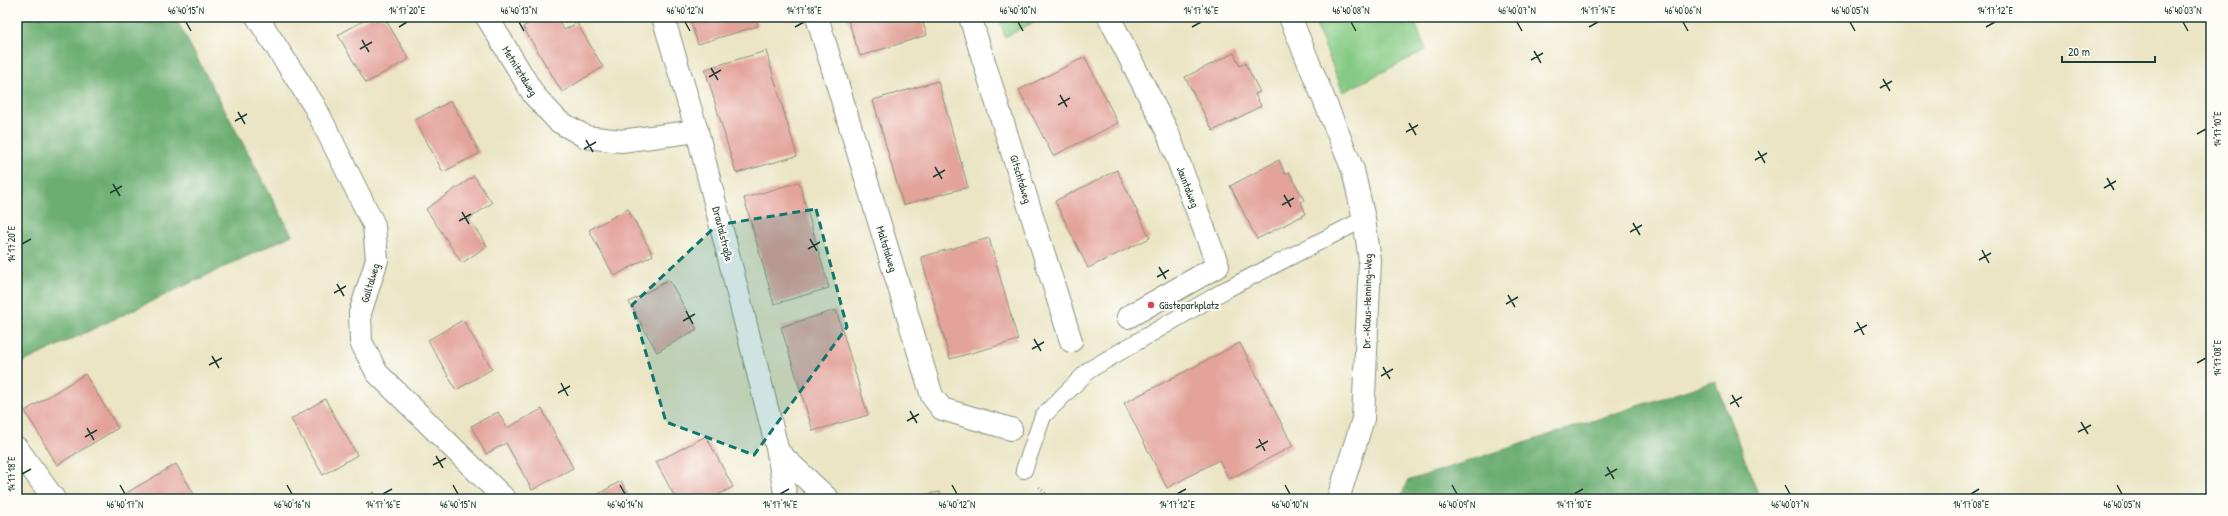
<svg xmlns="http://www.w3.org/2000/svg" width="2228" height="516" font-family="'Patrick Hand',sans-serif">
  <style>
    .green { fill: #85ca84; stroke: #52845c }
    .forest { fill: #6cae72; stroke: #467653 }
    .building { fill: #e3a29a }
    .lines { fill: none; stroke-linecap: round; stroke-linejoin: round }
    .service-casing { stroke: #85917c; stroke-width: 18 }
    .minor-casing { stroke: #85917c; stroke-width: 24 }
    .path { stroke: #85917c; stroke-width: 2.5; stroke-dasharray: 1 3; stroke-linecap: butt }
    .service { stroke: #fff; stroke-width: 16 }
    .minor { stroke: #fff; stroke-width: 22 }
    .marked { fill: #0f766e; fill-opacity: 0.2; stroke: #0f766e; stroke-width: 3; stroke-dasharray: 8 5; stroke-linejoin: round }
    .ticks { fill: none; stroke: #1f3d34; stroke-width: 1.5 }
    .poi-dot { fill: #d1495b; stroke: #fdfcf7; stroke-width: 1.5 }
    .labels { text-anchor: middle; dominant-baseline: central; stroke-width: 4; stroke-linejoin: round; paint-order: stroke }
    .street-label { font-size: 11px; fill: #1f3d34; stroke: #fdfcf7 }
    .poi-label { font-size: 11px; fill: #1f3d34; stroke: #fdfcf7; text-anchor: start }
    .neatline { fill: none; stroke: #1f3d34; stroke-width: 1.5 }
    .ticks-label { font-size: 10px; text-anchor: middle; fill: #1f3d34 }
  </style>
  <rect width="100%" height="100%" fill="#fdfcf7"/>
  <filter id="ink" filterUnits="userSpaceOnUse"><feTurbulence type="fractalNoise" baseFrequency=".025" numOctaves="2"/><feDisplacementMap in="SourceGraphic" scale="8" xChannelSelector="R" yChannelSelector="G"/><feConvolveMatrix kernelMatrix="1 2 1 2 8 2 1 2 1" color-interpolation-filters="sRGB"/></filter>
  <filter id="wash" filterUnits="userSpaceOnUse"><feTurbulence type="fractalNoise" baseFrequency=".012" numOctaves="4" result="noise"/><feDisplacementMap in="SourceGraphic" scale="16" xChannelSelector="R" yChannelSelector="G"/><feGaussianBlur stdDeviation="0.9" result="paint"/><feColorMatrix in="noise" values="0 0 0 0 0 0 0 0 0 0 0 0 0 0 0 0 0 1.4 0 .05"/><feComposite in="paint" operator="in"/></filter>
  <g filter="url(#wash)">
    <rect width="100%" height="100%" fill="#ebe5c5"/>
    <g class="green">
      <path d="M999 17H1044L1005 37Z"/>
      <path d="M1313 17H1413L1426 50 1343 92Z"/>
    </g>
    <g class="forest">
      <path d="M17 17H175L292 235 17 365Z"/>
      <path d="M1715 381 1760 499H1401L1407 481Z"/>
    </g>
    <g id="blocks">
      <g class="building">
        <path d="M370 17H384L409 59 366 83 338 35Z"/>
        <path d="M540 17H556L564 30 577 23 603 67 562 92 523 27Z"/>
        <path d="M689 17H755L758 26 698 44Z"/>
        <path d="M847 17H921L927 35 860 56Z"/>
        <path d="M766 51 797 156 736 173 705 69Z"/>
        <path d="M1234 53 1240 66 1245 63 1260 92 1255 94 1261 106 1213 131 1185 77Z"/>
        <path d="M1085 57 1118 123 1053 156 1019 90Z"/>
        <path d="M938 81 968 187 903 205 873 100Z"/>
        <path d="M451 101 480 153 443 172 415 120Z"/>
        <path d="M1279 160 1285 174 1289 172 1304 200 1301 202 1306 214 1257 239 1230 186Z"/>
        <path d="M1117 170 1150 238 1088 268 1055 201Z"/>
        <path d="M474 176 492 203 469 219 487 246 462 263 426 209Z"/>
        <path d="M799 182 829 288 774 304 744 198Z"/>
        <path d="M628 209 653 255 614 276 589 230Z"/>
        <path d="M989 238 1018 340 950 359 921 257Z"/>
        <path d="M669 280 697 329 657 352 629 302Z"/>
        <path d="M836 310 868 415 813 431 781 327Z"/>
        <path d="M463 320 492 369 456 390 428 340Z"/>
        <path d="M1240 343 1293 446 1229 479 1219 460 1167 488 1124 403Z"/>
        <path d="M85 374 118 428 57 465 25 411Z"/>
        <path d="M325 399 357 455 323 475 291 419Z"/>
        <path d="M542 409 573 468 532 490 506 443 486 454 471 426 498 412 507 428Z"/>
        <path d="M706 436 733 487 710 499H676L656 462Z"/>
        <path d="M176 464 197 499H125L123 495Z"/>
        <path d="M621 481 631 499H590Z"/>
        <path d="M374 492 378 499H363Z"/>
        <path d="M940 492 941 499H902V498Z"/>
      </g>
    </g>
  </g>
  <g filter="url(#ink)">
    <use href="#blocks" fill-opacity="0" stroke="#85917c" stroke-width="1"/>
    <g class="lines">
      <defs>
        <path id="service" d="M1024 470 1043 416 1089 370 1227 289 1364 219"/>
        <g id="minor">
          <path d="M257 17 315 107 374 225 377 260 360 313 361 342 377 373 505 499"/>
          <path d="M487 17 534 95 558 121 586 137 621 141 697 131"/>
          <path d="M663 17 697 131 778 452 786 499"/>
          <path d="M817 17 932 396 942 409 1011 429"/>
          <path d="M970 17 1071 341"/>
          <path d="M1109 17 1167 131 1218 266 1128 317"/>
          <path d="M1290 17 1353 170 1364 219 1370 261 1363 419 1338 499"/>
          <path d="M17 448 54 499"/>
          <path d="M778 452 828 499"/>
        </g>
      </defs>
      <use href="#service" class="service-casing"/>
      <use href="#minor" class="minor-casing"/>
      <path class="path" d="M1039 487 1051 499"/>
      <use href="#service" class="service"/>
      <use href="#minor" class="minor"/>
    </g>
  </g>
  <path class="marked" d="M816 209 847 327 754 455 666 422 632 305 717 225Z"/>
  <path class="ticks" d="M186 22 191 31M519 22 524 31M685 22 690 31M1018 22 1023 31M1351 22 1356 31M1517 22 1522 31M1683 22 1688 31M1850 22 1855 31M2183 22 2188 31M399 27 407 22M795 27 804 22M1192 27 1201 22M1589 27 1598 22M1986 27 1995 22M362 40 369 52M360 49 372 42M1534 51 1541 63M1531 60 1543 53M711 68 718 80M709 77 721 70M1883 79 1890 91M1880 88 1892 81M1060 95 1067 107M1058 105 1070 98M238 112 245 124M235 121 247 114M1409 123 1416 135M1406 132 1418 125M2197 134 2206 129M586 140 593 152M584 149 596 142M1758 151 1765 163M1755 160 1767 153M935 167 942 179M933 177 945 170M2107 178 2114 190M113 184 120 196M2104 188 2116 181M110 193 122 186M1284 195 1291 207M1282 205 1294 198M462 212 469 224M459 221 471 214M1633 223 1640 235M1630 232 1642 225M810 239 817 251M22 244 31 239M808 249 820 242M1982 250 1989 263M1979 260 1991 253M1159 267 1166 279M1157 277 1169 270M337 284 344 296M334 293 346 286M1508 295 1515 307M1506 304 1518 297M686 311 693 324M683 321 695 314M1857 322 1864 335M1854 332 1867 325M1034 339 1041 351M1032 349 1044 342M212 356 219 368M2197 363 2206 358M209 365 222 358M1383 367 1390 379M1381 376 1393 369M561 383 568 396M558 393 570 386M1732 395 1739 407M1730 404 1742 397M910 411 917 423M907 421 919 414M2081 422 2088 434M87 428 94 440M2078 432 2091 425M85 437 97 430M1259 439 1265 451M1256 448 1268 441M436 456 443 468M433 465 446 458M1607 467 1614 479M22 474 31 469M1605 476 1617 469M120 485 125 494M287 485 292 494M453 485 458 494M620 485 625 494M952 485 957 494M1285 485 1290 494M1452 485 1457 494M1785 485 1790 494M2117 485 2122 494M383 494 392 489M780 494 789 489M1177 494 1186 489M1574 494 1583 489M1971 494 1979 489"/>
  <circle class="poi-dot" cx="1151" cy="305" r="4"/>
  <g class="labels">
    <g class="street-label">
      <text transform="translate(520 71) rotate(58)">Metnitztalweg</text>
      <text transform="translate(1021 179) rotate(73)">Gitschtalweg</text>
      <text transform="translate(1188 187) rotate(69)">Jauntalweg</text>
      <text transform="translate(723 234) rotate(76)">Drautalstraße</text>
      <text transform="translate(887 249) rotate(73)">Maltatalweg</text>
      <text transform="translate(370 283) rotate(-73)">Gailtalweg</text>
      <text transform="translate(1367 301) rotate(-89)">Dr.-Klaus-Henning-Weg</text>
    </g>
    <g class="poi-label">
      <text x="1159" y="305">Gästeparkplatz</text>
    </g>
  </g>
  <rect width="2228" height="516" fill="none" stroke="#fdfcf7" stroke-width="44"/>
  <path d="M2062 56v6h93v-6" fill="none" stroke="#1f3d34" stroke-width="2"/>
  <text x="2068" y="56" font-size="12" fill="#1f3d34" stroke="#fdfcf7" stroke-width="3" paint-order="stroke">20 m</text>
  <rect x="22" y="22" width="2184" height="472" class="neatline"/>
  <g class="ticks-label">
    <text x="186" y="14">46°40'15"N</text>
    <text x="407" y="14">14°17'20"E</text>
    <text x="519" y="14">46°40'13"N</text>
    <text x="685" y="14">46°40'12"N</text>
    <text x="804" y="14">14°17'18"E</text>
    <text x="1018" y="14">46°40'10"N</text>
    <text x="1201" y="14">14°17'16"E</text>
    <text x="1351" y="14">46°40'08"N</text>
    <text x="1517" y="14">46°40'07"N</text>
    <text x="1598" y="14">14°17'14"E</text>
    <text x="1683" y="14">46°40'06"N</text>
    <text x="1850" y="14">46°40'05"N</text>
    <text x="1995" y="14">14°17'12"E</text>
    <text x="2183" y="14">46°40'03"N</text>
    <text transform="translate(2217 129) rotate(-90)" y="4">14°17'10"E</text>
    <text transform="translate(11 244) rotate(-90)" y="4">14°17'20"E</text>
    <text transform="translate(2217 358) rotate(-90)" y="4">14°17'08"E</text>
    <text transform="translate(11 474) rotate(-90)" y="4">14°17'18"E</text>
    <text x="125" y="508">46°40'17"N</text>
    <text x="292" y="508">46°40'16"N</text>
    <text x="383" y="508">14°17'16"E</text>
    <text x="458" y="508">46°40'15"N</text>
    <text x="625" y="508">46°40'14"N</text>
    <text x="780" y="508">14°17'14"E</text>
    <text x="957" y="508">46°40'12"N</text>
    <text x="1177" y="508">14°17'12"E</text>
    <text x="1290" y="508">46°40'10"N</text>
    <text x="1457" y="508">46°40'09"N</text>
    <text x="1574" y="508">14°17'10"E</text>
    <text x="1790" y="508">46°40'07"N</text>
    <text x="1971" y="508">14°17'08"E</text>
    <text x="2122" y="508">46°40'05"N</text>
  </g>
</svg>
